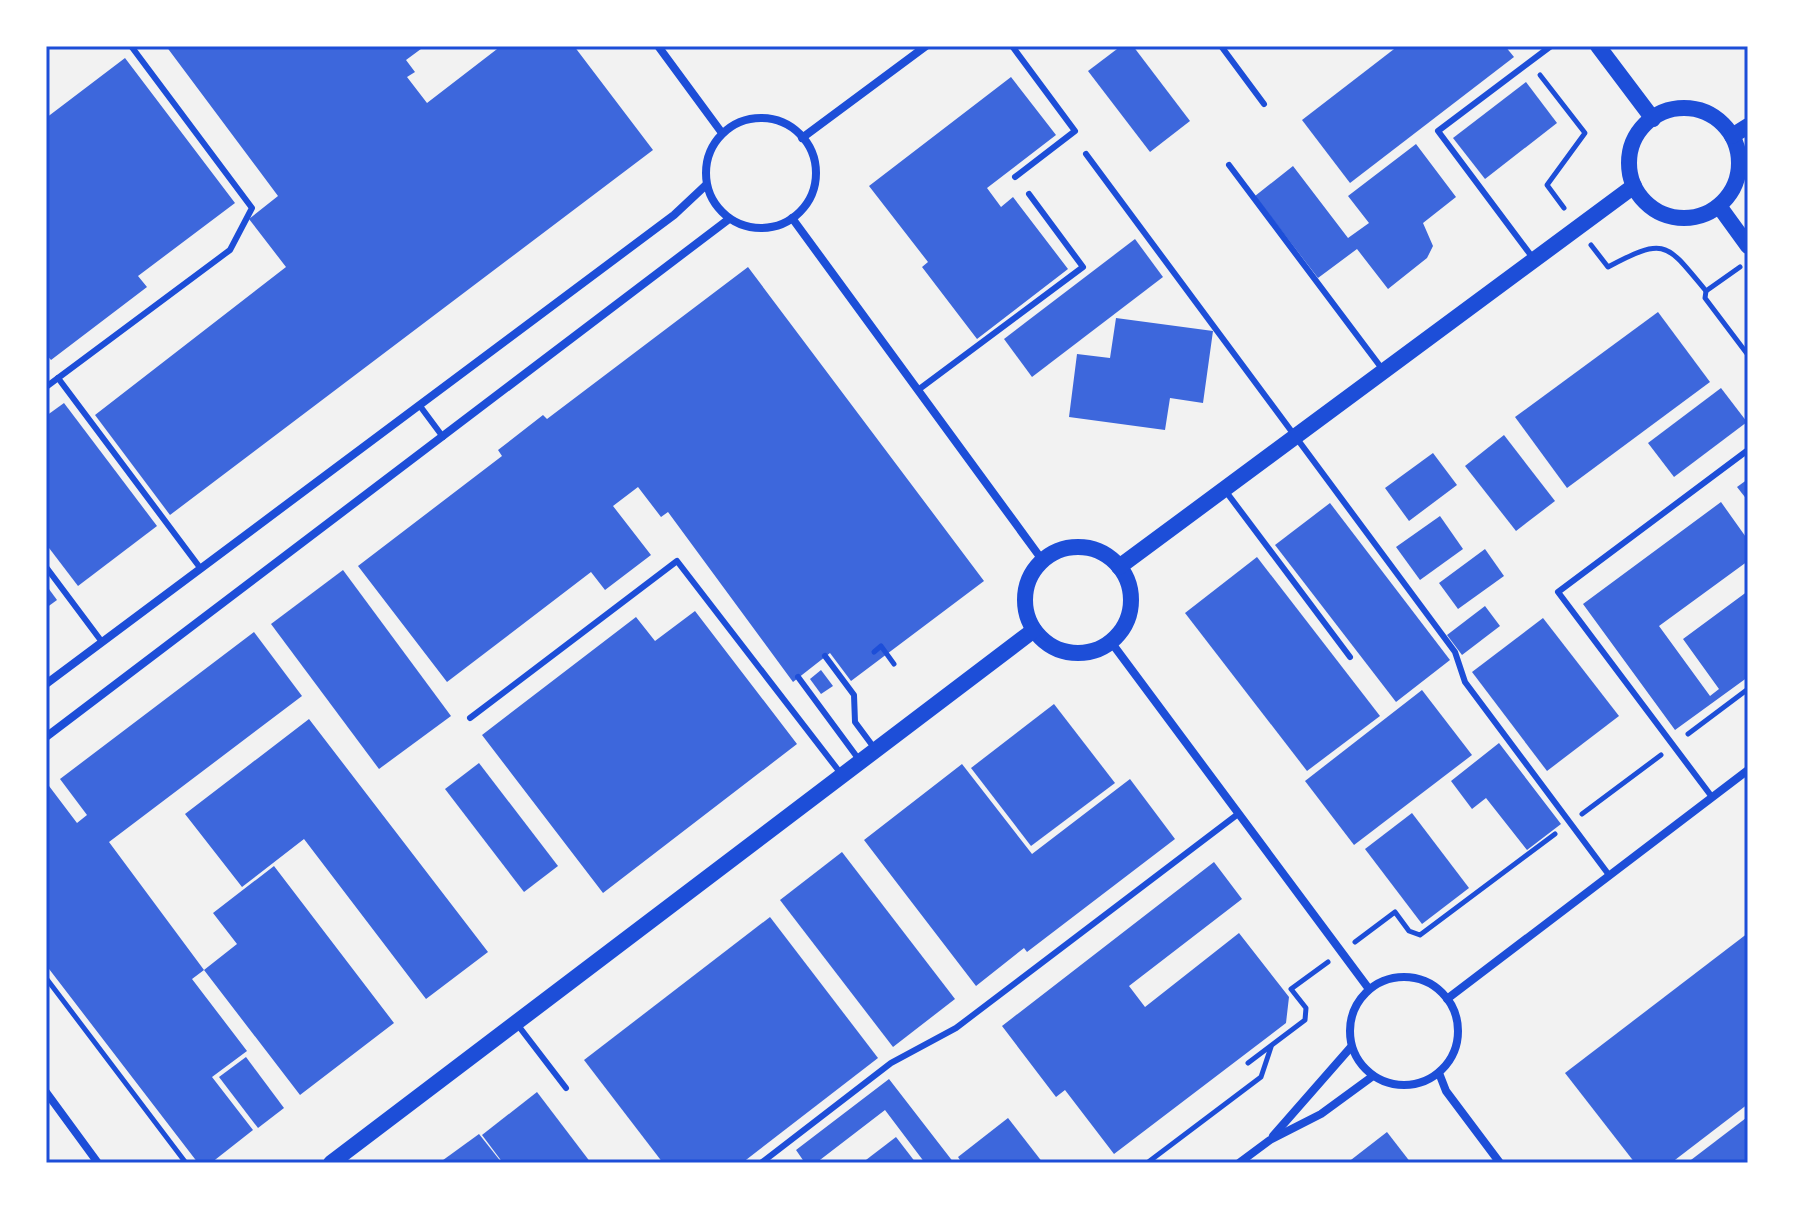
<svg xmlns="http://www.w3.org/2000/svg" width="1794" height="1209" font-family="Commissioner,sans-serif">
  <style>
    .building { fill: #3d67dc }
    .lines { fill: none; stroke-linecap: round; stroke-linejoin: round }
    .path { stroke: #1d4ed8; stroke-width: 5 }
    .service { stroke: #1d4ed8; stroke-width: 6 }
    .minor { stroke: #1d4ed8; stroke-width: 8 }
    .secondary { stroke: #1d4ed8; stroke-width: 16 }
    .neatline { fill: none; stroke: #1d4ed8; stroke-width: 3 }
  </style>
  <rect width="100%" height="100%" fill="#f2f2f2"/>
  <g class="building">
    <path d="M166 46H425L406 60 415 72 407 77 427 103 501 46H574L653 150 170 515 95 415 286 267 249 219 278 196Z"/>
    <path d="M1121 46H1133L1190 121 1150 152 1088 71Z"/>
    <path d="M1398 46H1505L1514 57 1350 183 1302 120Z"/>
    <path d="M125 58 235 203 138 276 147 287 51 360 46 354V118Z"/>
    <path d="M1011 77 1056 135 987 188 1001 207 1013 197 1068 269 977 339 922 267 928 262 869 186Z"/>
    <path d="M1526 82 1557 123 1485 179 1453 138Z"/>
    <path d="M1416 144 1456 197 1423 223 1433 246 1427 258 1388 289 1357 249 1318 278 1255 196 1293 166 1348 238 1369 223 1348 196Z"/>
    <path d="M1135 239 1163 277 1032 377 1004 339Z"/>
    <path d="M748 267 984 581 851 681 830 653 793 682 668 512 661 517 638 487 613 506 651 555 605 590 591 572 447 682 358 566 502 456 498 450 543 415 547 419Z"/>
    <path d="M1658 312 1710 382 1567 488 1515 417Z"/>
    <path d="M1116 318 1213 331 1203 403 1170 398 1165 430 1069 417 1077 354 1110 358Z"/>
    <path d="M1721 388 1747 422 1674 477 1648 443Z"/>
    <path d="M64 403 157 526 78 586 46 544V416Z"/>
    <path d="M1504 435 1555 501 1516 531 1465 466Z"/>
    <path d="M1433 453 1457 485 1409 521 1385 488Z"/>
    <path d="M1748 479V501L1737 487Z"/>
    <path d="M1721 502 1748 540V561L1659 626 1710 696 1719 689 1683 639 1748 591V677L1675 730 1583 604Z"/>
    <path d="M1330 503 1450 660 1396 702 1275 545Z"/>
    <path d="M1440 516 1463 549 1420 580 1396 547Z"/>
    <path d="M1485 549 1504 576 1458 609 1439 583Z"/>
    <path d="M1257 557 1380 716 1307 771 1185 613Z"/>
    <path d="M343 570 451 716 379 769 271 624Z"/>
    <path d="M46 585 57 600 46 608Z"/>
    <path d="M1485 606 1500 626 1462 655 1447 635Z"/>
    <path d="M695 611 797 744 603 893 482 735 636 617 655 641Z"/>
    <path d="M1543 618 1619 716 1547 771 1472 672Z"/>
    <path d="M254 632 302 696 109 842 204 970 192 979 247 1051 212 1077 253 1130 211 1163H198L46 965V782L77 823 87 815 60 779Z"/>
    <path d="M821 670 833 686 821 694 810 679Z"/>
    <path d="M1422 690 1472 755 1354 845 1305 781Z"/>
    <path d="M1054 704 1115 783 1031 846 971 768Z"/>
    <path d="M309 719 488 952 426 999 304 839 242 887 185 814Z"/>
    <path d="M1499 743 1561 824 1527 850 1486 798 1472 809 1451 781Z"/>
    <path d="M479 763 558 866 524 892 445 789Z"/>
    <path d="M962 764 1032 854 1130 779 1175 839 1027 952 1024 948 976 986 864 840Z"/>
    <path d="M1412 813 1469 888 1422 924 1365 849Z"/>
    <path d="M842 852 955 999 893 1047 780 900Z"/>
    <path d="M1214 862 1242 899 1129 986 1145 1007 1239 933 1289 997 1286 1023 1114 1154 1065 1090 1056 1097 1002 1026Z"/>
    <path d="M274 866 394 1023 300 1095 204 970 237 944 213 913Z"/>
    <path d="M770 917 878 1058 742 1163H663L584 1060Z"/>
    <path d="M1748 933V1104L1671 1163H1635L1565 1073Z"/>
    <path d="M246 1057 284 1108 258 1128 219 1077Z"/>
    <path d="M889 1079 954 1163H925L885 1110 816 1163H805L796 1150Z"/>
    <path d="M537 1092 591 1163H503L482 1135Z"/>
    <path d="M1008 1118 1043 1163H962L958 1157Z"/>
    <path d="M1746 1118 1748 1163H1687Z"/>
    <path d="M1387 1132 1411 1163H1347Z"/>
    <path d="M479 1134 502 1163H439Z"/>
    <path d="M896 1137 916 1163H862Z"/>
  </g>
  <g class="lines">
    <g class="path">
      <path d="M1540 75 1585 133 1547 185 1564 208"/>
      <path d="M1591 245 1608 267C1666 236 1666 243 1706 291L1705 298 1748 355"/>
      <path d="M1706 291 1740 267"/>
      <path d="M874 652 881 646 894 664"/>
      <path d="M1688 734 1748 689"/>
      <path d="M1582 814 1661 755"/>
      <path d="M1355 942 1395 912 1409 931 1420 935 1555 834"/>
      <path d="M46 978 186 1163"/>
      <path d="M1248 1063 1305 1020 1306 1008 1291 989 1328 962"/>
      <path d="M1147 1163 1261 1077 1271 1047"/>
    </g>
    <g class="service">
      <path d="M1012 46 1075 131 1015 177"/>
      <path d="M1221 46 1264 104"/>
      <path d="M1086 154 1455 652 1465 682 1609 875"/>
      <path d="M1229 165 1383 370"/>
      <path d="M1533 258 1438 131 1551 46"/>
      <path d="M58 378 201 569"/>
      <path d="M46 387 230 250 252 208 131 46"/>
      <path d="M918 390 1083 267 1029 194"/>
      <path d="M420 406 443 437"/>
      <path d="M1224 489 1350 657"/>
      <path d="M46 567 102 642"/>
      <path d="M825 656 854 695 855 722 875 749"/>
      <path d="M798 677 860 761"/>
      <path d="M470 718 677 561 842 775"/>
      <path d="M1712 797 1558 592 1748 450"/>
      <path d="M517 1024 566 1088"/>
      <path d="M761 1163 891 1063 956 1028 1238 814"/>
    </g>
    <g class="minor">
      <path d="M658 46 722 133"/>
      <circle cx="761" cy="173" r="55"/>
      <path d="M802 138 926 46"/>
      <path d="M792 218 1043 561"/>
      <path d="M1111 642 1369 989"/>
      <path d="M46 684 674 215 706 185"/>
      <path d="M46 737 729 219"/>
      <circle cx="1404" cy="1031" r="54"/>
      <path d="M1447 999 1748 770"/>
      <path d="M1439 1073 1446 1091 1500 1163"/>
      <path d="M46 1092 98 1163"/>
      <path d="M1273 1136 1351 1047"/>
      <path d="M1239 1163 1270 1140 1321 1114 1373 1076"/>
    </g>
    <g class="secondary">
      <path d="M1598 46 1653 119"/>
      <circle cx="1684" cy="163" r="55"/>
      <path d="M1732 136 1748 126"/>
      <path d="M1719 206 1748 246"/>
      <circle cx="1078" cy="600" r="53"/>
      <path d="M1119 567 1634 186"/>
      <path d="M331 1163 1034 630"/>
    </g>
  </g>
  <rect width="1794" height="1209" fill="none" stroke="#ffffff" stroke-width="96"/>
  <rect x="48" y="48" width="1698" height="1113" class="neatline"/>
</svg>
